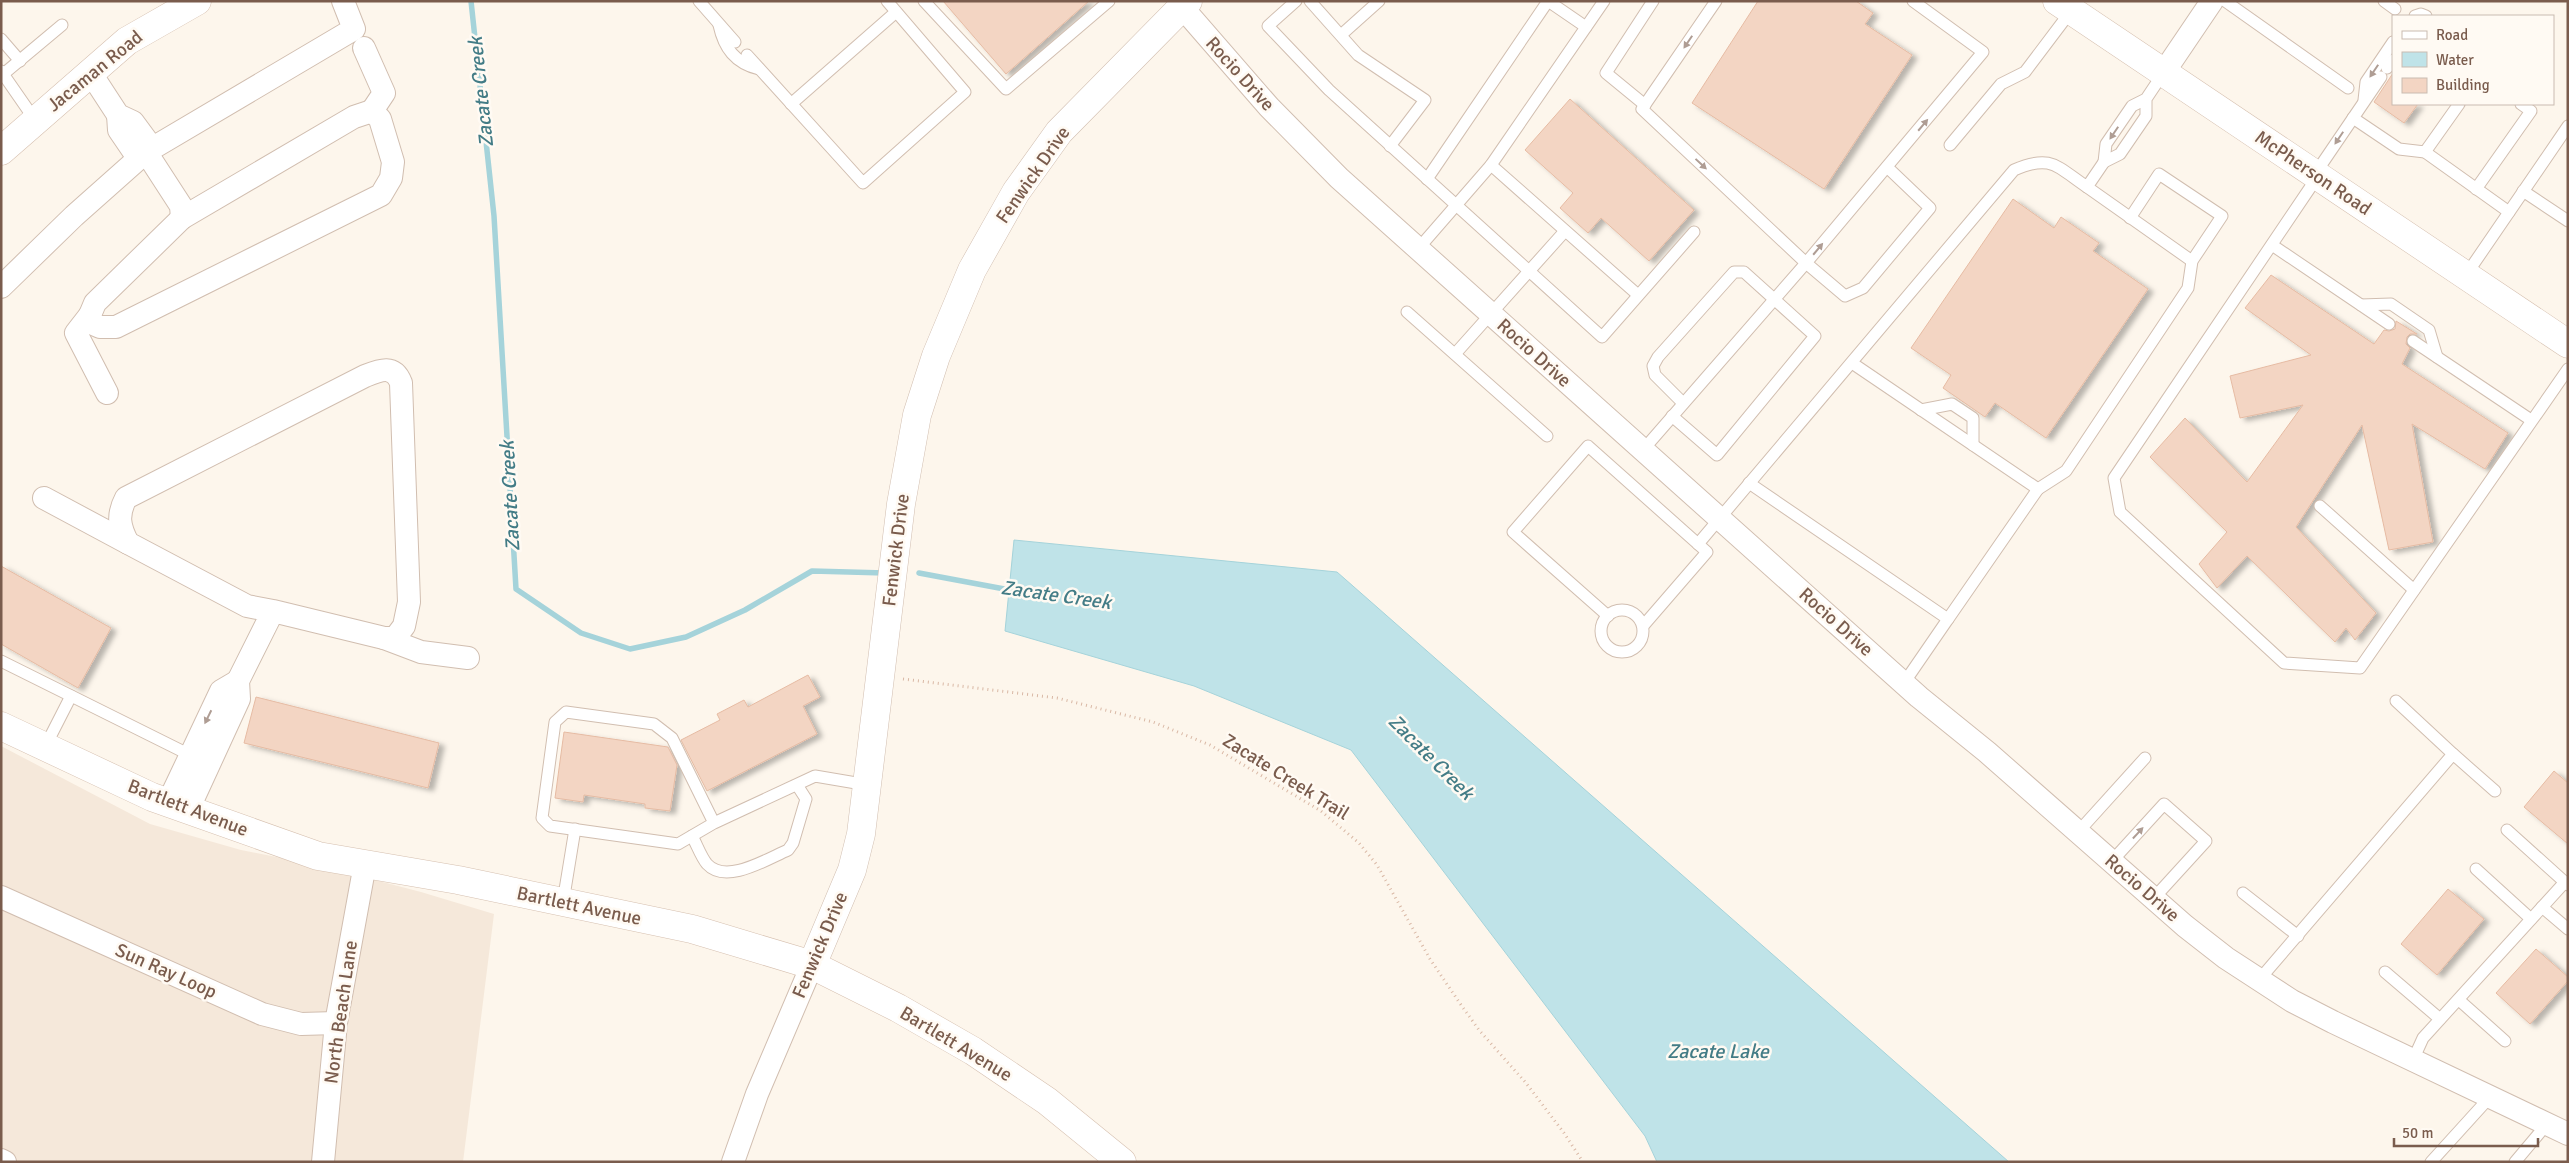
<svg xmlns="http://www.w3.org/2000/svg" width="2569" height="1163" font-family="Signika,sans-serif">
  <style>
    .residential { fill: #f5e8da }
    .water { fill: #bfe3e8; stroke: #a5d3da }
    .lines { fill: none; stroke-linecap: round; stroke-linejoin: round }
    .stream { stroke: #a5d3da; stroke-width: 5.5 }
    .building { fill: #f3d5c3; stroke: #e6bba3; filter: url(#shadow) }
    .service-casing { stroke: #d1beb0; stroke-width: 13 }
    .minor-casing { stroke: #d1beb0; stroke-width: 24 }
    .tertiary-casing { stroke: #d1beb0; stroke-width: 29 }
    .secondary-casing { stroke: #d6c0b0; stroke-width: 29 }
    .path { stroke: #d9b8a5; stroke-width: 3; stroke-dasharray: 1 4; stroke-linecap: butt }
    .service { stroke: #fff; stroke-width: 11 }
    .minor { stroke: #fff; stroke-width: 22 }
    .tertiary { stroke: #fff; stroke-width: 28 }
    .secondary { stroke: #fff; stroke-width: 28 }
    .oneway { fill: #af9d94 }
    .labels { text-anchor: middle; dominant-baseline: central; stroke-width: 5; stroke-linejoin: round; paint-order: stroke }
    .street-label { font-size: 19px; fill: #7a5c4d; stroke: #fffaf3 }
    .water-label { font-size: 20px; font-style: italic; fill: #437c86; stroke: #fffaf3 }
  </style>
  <defs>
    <filter id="shadow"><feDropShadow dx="5.5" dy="3" stdDeviation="2.5" flood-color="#0004"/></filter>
  </defs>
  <rect width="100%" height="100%" fill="#fdf6ec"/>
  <path class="residential" d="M1 746 150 824 241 850 317 865 421 892 494 914 463 1162H1Z"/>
  <path class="water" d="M1014 540 1337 572 2009 1162H1657L1645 1136 1351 750 1194 686 1005 631Z"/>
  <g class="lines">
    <g class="stream">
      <path d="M471 1 494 216 516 589 581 633 630 649 686 637 745 610 812 571 885 573"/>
      <path d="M919 573 1015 591"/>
    </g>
  </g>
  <g class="building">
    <path d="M943 1H1089L1006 74Z"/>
    <path d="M1758 1H1856L1873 13 1865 24 1912 55 1824 189 1692 103Z"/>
    <path d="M2393 73V104H2418L2404 123 2374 102Z"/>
    <path d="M1570 99 1694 210 1649 261 1601 218 1588 233 1560 208 1573 193 1525 150Z"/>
    <path d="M2013 199 2054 228 2061 217 2099 243 2093 251 2148 289 2046 438 1995 403 1985 417 1943 388 1951 375 1911 348Z"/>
    <path d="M2271 275 2374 344 2384 330 2389 331 2395 329 2396 321 2417 334H2410L2407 337 2406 344 2410 348 2402 364 2508 433 2485 469 2412 424 2433 542 2389 550 2362 425 2296 527 2376 613 2355 640 2346 628 2335 642 2247 556 2217 588 2199 564 2227 532 2150 457 2185 418 2247 482 2303 405 2240 418 2230 376 2311 355 2245 308Z"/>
    <path d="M1 566 111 628 78 688 1 644Z"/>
    <path d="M808 675 820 697 803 706 817 734 707 791 681 740 720 720 717 714 744 700 748 707Z"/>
    <path d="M256 697 439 743 428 788 244 743Z"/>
    <path d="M564 732 668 747 677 765 670 811 645 808V804L584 795 583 802 555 798Z"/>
    <path d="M2554 771 2568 783V844L2524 807Z"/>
    <path d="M2448 889 2484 919 2437 975 2401 944Z"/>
    <path d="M2536 949 2568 977V981L2530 1024 2496 993Z"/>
  </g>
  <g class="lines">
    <defs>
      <g id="service">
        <path d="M699 1 735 42"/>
        <path d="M924 1 1006 89 1109 1"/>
        <path d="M1296 1 1268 26 1329 90 1602 337 1694 232"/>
        <path d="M1310 1 1358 55 1425 100 1390 146"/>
        <path d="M1716 1 1642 109 1806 263 1983 52 1913 1"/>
        <path d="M2225 1 2348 88"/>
        <path d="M2384 1 2395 9"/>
        <path d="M2415 16 2421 14 2426 16"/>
        <path d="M719 25C724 48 735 63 759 69"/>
        <path d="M1341 35 1379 1"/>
        <path d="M1 39 20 61"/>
        <path d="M747 55 863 183 965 92 887 1"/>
        <path d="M2387 68 2393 60"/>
        <path d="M1 71 35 120"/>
        <path d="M1 76 62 25"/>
        <path d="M2146 99V116L2120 154 2104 162 2106 144 2132 106 2146 99 2164 72"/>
        <path d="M2364 100 2366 82 2393 42"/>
        <path d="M791 104 896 12"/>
        <path d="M2459 104 2425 152 2509 212"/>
        <path d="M1645 105 1606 73 1653 1"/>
        <path d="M2353 118 2399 149 2425 152"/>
        <path d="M1950 145 2001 84 2025 72 2071 11"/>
        <path d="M1491 165 1638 295"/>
        <path d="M2315 174 2381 77"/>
        <path d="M2318 176 2114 478 2120 512 2284 663 2360 668 2568 369"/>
        <path d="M1427 179 1548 1 1586 27"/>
        <path d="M2087 187 2192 261"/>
        <path d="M2476 189 2531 111 2521 104"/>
        <path d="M2523 191 2568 221"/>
        <path d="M2272 245 2389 324"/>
        <path d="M1418 249 1491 165 1604 1"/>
        <path d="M2466 275 2568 126"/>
        <path d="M2361 305 2391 304 2429 330 2437 357"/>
        <path d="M1407 312 1547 436"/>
        <path d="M2413 341 2531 420"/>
        <path d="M1455 354 1565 231"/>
        <path d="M1921 410 1952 404 1973 418V445"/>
        <path d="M1672 416 1717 455 1815 336 1744 272H1734L1658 357 1653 366 1655 375 1683 403"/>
        <path d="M1643 450 1806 263 1845 296 1863 288 1930 208 1887 167"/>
        <path d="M1749 483 1948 619 2038 489 1852 363"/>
        <path d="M2038 489 2066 471 2188 288 2192 261 2222 216 2159 174 2130 218"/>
        <path d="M2320 506 2414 590"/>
        <path d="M1698 544 2014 170C2051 154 2056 166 2087 187L2104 162"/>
        <circle cx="1622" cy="631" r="21"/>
        <path d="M1608 616 1513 532 1588 446 1707 552 1643 626"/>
        <path d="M1 661 190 755"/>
        <path d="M1904 683 1948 619"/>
        <path d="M2396 701 2453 754"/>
        <path d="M45 747 71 696"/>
        <path d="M714 823 672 738 654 724 566 712 555 722 542 818 550 826 678 844 714 823 815 776 868 785"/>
        <path d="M2507 830 2568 885"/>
        <path d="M2079 831 2145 758"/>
        <path d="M692 836C697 845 701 857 707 864 726 885 767 859 788 850L793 843 806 799 797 785"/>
        <path d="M2112 861 2164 804 2206 841 2154 898"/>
        <path d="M2476 869 2531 919"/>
        <path d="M2243 893 2298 936"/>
        <path d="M563 902 575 829"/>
        <path d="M2542 907 2568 929"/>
        <path d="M2385 972 2440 1019"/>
        <path d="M2259 980 2453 754 2495 791"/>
        <path d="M2459 1000 2505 1041"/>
        <path d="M2413 1060 2423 1038 2565 882"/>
        <path d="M2431 1162 2490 1097"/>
        <path d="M2515 1162 2547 1124"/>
      </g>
      <g id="minor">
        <path d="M1182 7 1269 107 1339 178 1919 697 1987 752 2185 926 2226 958 2292 1001 2333 1022 2568 1134"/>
        <path d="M364 48 384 93 372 111"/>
        <path d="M90 72 118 115 133 122 147 141 146 152 181 206 182 218"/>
        <path d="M2164 72 2212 1"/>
        <path d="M372 111 380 119 393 162 391 178 381 195 116 327H100L93 324 90 315 95 303 182 218 354 117Z"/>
        <path d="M118 115 119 130 134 152H146"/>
        <path d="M1 287 74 216 146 152 354 29 343 1"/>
        <path d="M90 315 76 333 107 393"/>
        <path d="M44 498 128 543"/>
        <path d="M384 638 421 652 468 658"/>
        <path d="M168 803 221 691 238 681"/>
        <path d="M188 810 239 699 238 681 273 611 384 638H395L404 626 409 602 401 383C394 364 380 370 365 376L126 498C117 515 119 526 128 543L247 606 273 611"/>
        <path d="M1 897 262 1014 301 1024 336 1023"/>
        <path d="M1 1160 5 1162"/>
        <path d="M323 1162 336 1023 365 864"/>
        <path d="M733 1162 757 1094 812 965"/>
      </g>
      <path id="tertiary" d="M812 965 852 870 861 834 901 504 917 415 936 356 972 270 1016 192 1059 132 1188 1"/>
      <g id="secondary">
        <path d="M2057 1 2568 344"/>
        <path d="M1 151 127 41 197 1"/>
        <path d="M1 726 152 797 318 856 458 880 692 929 812 965 898 1008 973 1051 1047 1101 1122 1162"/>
      </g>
    </defs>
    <use href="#service" class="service-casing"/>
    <use href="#minor" class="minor-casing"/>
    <use href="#tertiary" class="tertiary-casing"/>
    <use href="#secondary" class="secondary-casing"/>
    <path class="path" d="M903 679 1057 698 1153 722 1210 745 1321 811 1359 843 1377 865 1430 959 1459 1002 1479 1030 1526 1083 1564 1133 1583 1162"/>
    <use href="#service" class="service"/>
    <use href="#minor" class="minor"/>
    <use href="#tertiary" class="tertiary"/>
    <use href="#secondary" class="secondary"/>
  </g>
  <defs><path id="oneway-solid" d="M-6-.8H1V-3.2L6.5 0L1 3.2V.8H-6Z" transform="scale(1.25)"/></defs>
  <g class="oneway">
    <use href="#oneway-solid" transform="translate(1688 42) rotate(124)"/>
    <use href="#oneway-solid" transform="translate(2374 71) rotate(124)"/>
    <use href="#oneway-solid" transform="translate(1923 125) rotate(-50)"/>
    <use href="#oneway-solid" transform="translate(2114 133) rotate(124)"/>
    <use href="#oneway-solid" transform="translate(2339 138) rotate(124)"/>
    <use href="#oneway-solid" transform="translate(1701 164) rotate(43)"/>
    <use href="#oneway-solid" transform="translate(1818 249) rotate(-50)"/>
    <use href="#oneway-solid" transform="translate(208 717) rotate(116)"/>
    <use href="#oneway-solid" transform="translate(2138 833) rotate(-47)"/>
  </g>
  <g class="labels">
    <g class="street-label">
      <text transform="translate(95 71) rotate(-39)">Jacaman Road</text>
      <text transform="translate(1240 74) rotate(48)">Rocio Drive</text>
      <text transform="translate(2313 173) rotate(34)">McPherson Road</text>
      <text transform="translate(1033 175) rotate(-55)">Fenwick Drive</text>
      <text transform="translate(1534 353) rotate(42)">Rocio Drive</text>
      <text transform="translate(896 550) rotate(-83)">Fenwick Drive</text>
      <text transform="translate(1836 622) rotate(42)">Rocio Drive</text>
      <text transform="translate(1286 777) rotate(32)">Zacate Creek Trail</text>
      <text transform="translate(188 808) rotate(21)">Bartlett Avenue</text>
      <text transform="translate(2142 888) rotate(41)">Rocio Drive</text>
      <text transform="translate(579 906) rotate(12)">Bartlett Avenue</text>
      <text transform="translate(820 945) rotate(-67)">Fenwick Drive</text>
      <text transform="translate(166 971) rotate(24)">Sun Ray Loop</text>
      <text transform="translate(341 1012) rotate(-82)">North Beach Lane</text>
      <text transform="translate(956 1044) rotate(31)">Bartlett Avenue</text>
    </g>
    <g class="water-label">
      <text transform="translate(481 92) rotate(-96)">Zacate Creek</text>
      <text transform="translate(510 496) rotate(-93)">Zacate Creek</text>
      <text transform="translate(1056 595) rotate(8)">Zacate Creek</text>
      <text transform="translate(1431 757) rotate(45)">Zacate Creek</text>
      <text x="1718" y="1051">Zacate Lake</text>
    </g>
  </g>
  <rect width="2569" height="1163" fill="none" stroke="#7a5c4d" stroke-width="5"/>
  <rect x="2392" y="15" width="162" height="90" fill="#fffaf3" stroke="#cabbb1"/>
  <rect x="2402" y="31" width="25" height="8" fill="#ffffff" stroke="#cabbb1"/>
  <text x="2436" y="40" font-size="15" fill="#7a5c4d">Road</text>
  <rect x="2402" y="52" width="25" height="15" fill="#bfe3e8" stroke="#cabbb1"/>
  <text x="2436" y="65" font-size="15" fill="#7a5c4d">Water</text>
  <rect x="2402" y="78" width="25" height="15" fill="#f3d5c3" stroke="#cabbb1"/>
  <text x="2436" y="90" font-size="15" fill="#7a5c4d">Building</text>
  <path d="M2394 1138v8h144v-8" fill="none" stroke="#7a5c4d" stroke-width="2.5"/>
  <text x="2402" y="1138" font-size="15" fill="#7a5c4d" stroke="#fffaf3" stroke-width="4" paint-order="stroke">50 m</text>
</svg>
